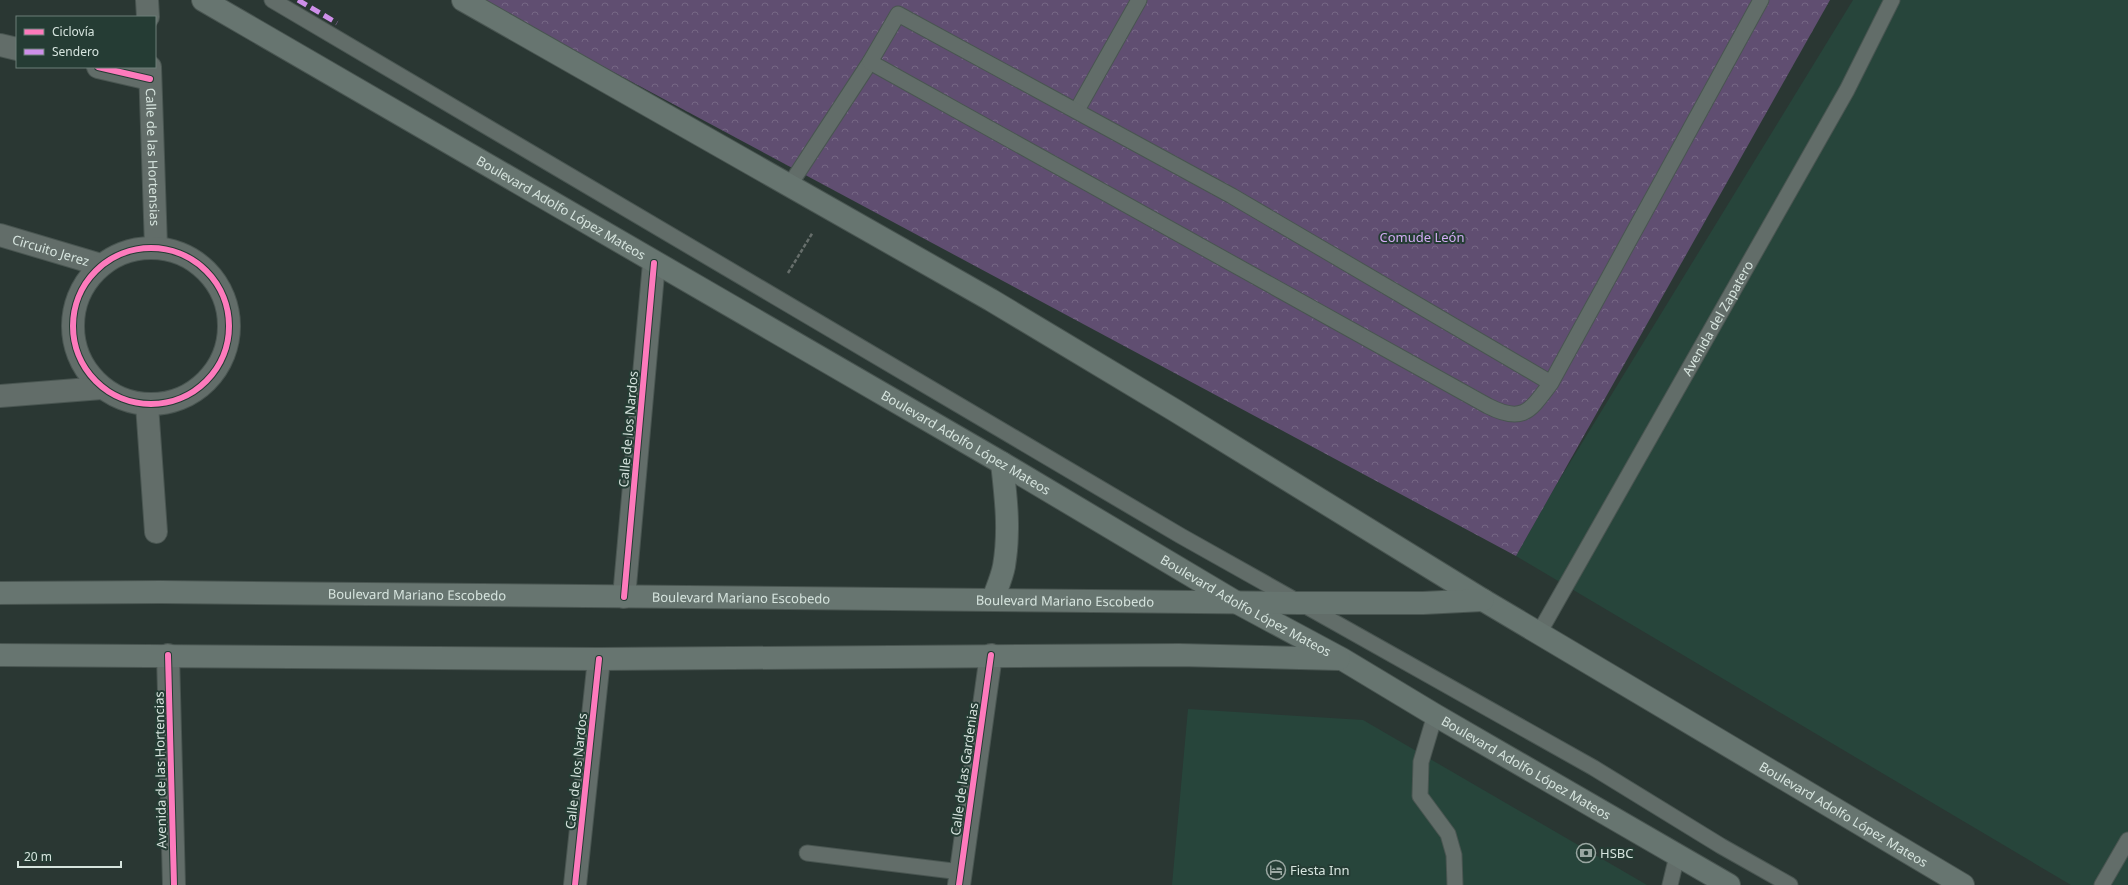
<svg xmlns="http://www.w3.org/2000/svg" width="2128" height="885" font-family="'Noto Sans',sans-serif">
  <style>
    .built { fill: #27453b }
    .park { fill: url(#park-crowns) }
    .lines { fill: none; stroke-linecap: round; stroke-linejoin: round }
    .lane-casing { stroke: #495551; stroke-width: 17 }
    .street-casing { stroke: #495551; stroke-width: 24 }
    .primary-casing { stroke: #495551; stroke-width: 24 }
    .path { stroke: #666e6b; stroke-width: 2.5; stroke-dasharray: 4 2; stroke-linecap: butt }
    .lane { stroke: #626d69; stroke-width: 15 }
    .street { stroke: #626d69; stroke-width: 22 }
    .primary { stroke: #677570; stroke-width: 22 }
    .quiet { stroke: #ce8fe9; stroke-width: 5; stroke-dasharray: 10 5; stroke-linecap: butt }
    .cycleway-casing { stroke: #253c34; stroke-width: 8 }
    .cycleway { stroke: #fd7abc; stroke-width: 6 }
    .labels { text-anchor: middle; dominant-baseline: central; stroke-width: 4; stroke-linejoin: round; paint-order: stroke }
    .street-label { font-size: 13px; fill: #d6e4de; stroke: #253c34 }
    .park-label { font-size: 13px; fill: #d3acf4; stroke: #253c34 }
    .poi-label { font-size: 13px; fill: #d6e4de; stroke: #253c34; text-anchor: start }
  </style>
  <defs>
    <pattern id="park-crowns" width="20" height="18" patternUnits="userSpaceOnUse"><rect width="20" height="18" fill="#604e71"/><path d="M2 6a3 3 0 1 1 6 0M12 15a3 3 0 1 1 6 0" fill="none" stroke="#766785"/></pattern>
  </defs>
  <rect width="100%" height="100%" fill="#2a3733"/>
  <g class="built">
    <path d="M1853 0H2128V885H2071L1516 556 1555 487Z"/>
    <path d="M1188 709 1363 720 1647 885H1172Z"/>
  </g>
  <path class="park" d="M479 0H1830L1516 556Z"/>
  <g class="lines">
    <defs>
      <g id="lane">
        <path d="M272 0 1181 536 1594 768 1721 846 1790 885"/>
        <path d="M1077 110 1139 0"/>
        <path d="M789 186 870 62"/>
        <path d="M1551 383 1232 196 898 14 870 62 1488 406C1523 424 1530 411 1551 383L1761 0"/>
        <path id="s1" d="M1539 633 1847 90 1892 0"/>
        <path d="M1435 715 1421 762 1420 796 1448 834 1454 855 1455 885"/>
        <path d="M807 853 961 872"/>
        <path d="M1670 885 1677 856"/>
        <path d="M2102 885 2128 840"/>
      </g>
      <g id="street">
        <path d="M147 0 148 17"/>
        <path d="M0 45 17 49"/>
        <path d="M98 67 150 79"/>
        <path id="s2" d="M150 67 156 247"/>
        <path id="s3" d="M0 235 101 265"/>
        <circle cx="151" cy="326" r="78"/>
        <path d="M0 396 102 388"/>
        <path d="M147 405 156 532"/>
        <path d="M624 597 654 263"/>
        <path d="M168 655 174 885"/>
        <path d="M575 885 599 659"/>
        <path d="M959 885 991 655"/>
      </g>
      <g id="primary">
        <path id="s4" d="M203 0 1002 463 1234 601 1342 659 1435 715 1729 885"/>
        <path id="s5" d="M463 0 991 300 1176 411 1483 600 1963 885"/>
        <path id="s6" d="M0 593 161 592 1300 603H1423L1483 600"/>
        <path d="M993 599C997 588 1002 577 1004 566 1010 531 1006 498 1002 463"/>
        <path d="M0 655 599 659 1179 655 1339 659"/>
      </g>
    </defs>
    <use href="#lane" class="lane-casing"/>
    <use href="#street" class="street-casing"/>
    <use href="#primary" class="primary-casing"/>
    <path class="path" d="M788 273 813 232"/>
    <use href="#lane" class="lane"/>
    <use href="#street" class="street"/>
    <use href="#primary" class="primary"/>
    <path class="quiet" d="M298 0 337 23"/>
    <defs>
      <g id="cycleway">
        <path d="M98 67 150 79"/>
        <circle cx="151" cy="326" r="78"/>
        <path d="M624 597 654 263"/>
        <path d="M168 655 174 885"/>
        <path d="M575 885 599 659"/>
        <path d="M959 885 991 655"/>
      </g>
    </defs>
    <use href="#cycleway" class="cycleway-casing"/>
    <use href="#cycleway" class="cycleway"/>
  </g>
  <defs>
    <symbol id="bank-ring" viewBox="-11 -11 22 22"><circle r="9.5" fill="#253c34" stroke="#9aa7a2" stroke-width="1.5"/><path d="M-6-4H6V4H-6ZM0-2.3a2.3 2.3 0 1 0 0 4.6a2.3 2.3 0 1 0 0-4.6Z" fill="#9aa7a2"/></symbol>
    <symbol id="hotel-ring" viewBox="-11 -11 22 22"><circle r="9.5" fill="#253c34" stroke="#9aa7a2" stroke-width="1.5"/><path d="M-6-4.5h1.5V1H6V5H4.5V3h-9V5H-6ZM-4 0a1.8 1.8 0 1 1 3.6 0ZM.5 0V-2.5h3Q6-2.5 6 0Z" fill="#9aa7a2"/></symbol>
  </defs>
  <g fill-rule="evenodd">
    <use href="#bank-ring" x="1575" y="842" width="22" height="22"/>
    <use href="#hotel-ring" x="1265" y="859" width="22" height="22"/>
  </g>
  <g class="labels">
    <g class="street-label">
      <text stroke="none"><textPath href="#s2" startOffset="90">Calle de las Hortensias</textPath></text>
      <text stroke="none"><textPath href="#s4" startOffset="414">Boulevard Adolfo López Mateos</textPath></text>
      <text stroke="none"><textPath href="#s3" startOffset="53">Circuito Jerez</textPath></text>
      <text stroke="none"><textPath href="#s1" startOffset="362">Avenida del Zapatero</textPath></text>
      <text transform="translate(628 429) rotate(-85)">Calle de los Nardos</text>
      <text stroke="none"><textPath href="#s4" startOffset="882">Boulevard Adolfo López Mateos</textPath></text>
      <text stroke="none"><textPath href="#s6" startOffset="417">Boulevard Mariano Escobedo</textPath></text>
      <text stroke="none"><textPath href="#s6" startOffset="741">Boulevard Mariano Escobedo</textPath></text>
      <text stroke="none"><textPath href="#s6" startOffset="1065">Boulevard Mariano Escobedo</textPath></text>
      <text stroke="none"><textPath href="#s4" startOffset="1206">Boulevard Adolfo López Mateos</textPath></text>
      <text stroke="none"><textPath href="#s4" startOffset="1530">Boulevard Adolfo López Mateos</textPath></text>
      <text transform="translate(964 769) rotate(-82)">Calle de las Gardenias</text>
      <text transform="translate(160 770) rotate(-91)">Avenida de las Hortencias</text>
      <text transform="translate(576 771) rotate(-84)">Calle de los Nardos</text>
      <text stroke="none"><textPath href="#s5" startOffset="1603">Boulevard Adolfo López Mateos</textPath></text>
    </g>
    <g class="park-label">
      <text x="1422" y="237">Comude León</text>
    </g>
    <g class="poi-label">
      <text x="1600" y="853">HSBC</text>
      <text x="1290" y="870">Fiesta Inn</text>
    </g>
  </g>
  <rect x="16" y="16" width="140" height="52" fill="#253c34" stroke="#6c7f78"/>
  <rect x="24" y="29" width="20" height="6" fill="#fd7abc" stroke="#6c7f78"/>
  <text x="52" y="36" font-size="12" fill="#d6e4de">Ciclovía</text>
  <rect x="24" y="49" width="20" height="6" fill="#ce8fe9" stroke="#6c7f78"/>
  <text x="52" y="56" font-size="12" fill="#d6e4de">Sendero</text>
  <path d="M18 861v6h103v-6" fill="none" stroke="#d6e4de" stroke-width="2"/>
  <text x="24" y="861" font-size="12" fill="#d6e4de" stroke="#253c34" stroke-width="3" paint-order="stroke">20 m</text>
</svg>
